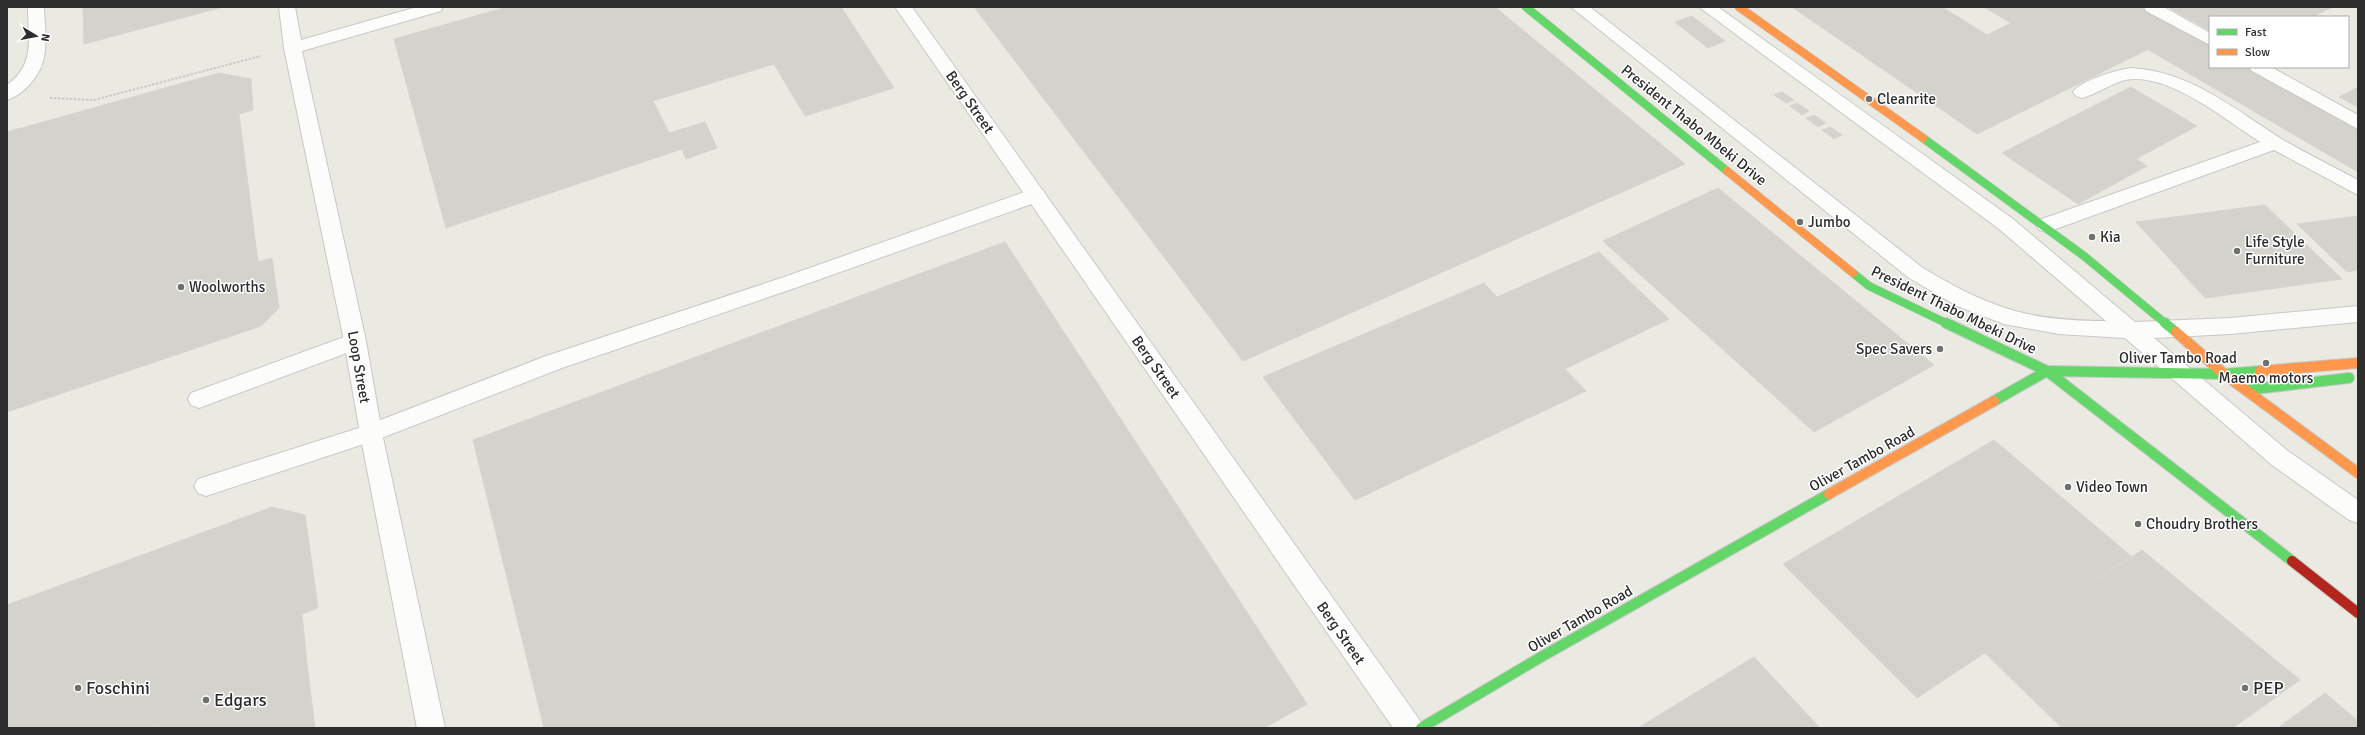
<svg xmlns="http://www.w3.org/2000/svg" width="2365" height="735" font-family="Signika,sans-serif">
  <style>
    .building { fill: #d3d2cd; stroke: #d5d4ce }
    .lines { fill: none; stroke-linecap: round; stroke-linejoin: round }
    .lane-casing { stroke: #c8c8c7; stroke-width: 2 }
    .street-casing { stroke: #c8c8c7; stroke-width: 2 }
    .fast-far1-casing { stroke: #c8c8c7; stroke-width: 9 }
    .fast-casing { stroke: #c8c8c7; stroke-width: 12 }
    .slow-far1-casing { stroke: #c8c8c7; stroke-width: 9 }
    .slow-casing { stroke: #c8c8c7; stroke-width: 12 }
    .jam-casing { stroke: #c8c8c7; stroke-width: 12 }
    .path { stroke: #cacac9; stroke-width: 2; stroke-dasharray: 2.5 1.5; stroke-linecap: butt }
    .lane { fill: #fcfcfb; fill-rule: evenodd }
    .street { fill: #fcfcfb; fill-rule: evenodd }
    .fast-far1 { stroke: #63d668; stroke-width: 8 }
    .fast { stroke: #63d668; stroke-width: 10 }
    .slow-far1 { stroke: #ff974d; stroke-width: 8 }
    .slow { stroke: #ff974d; stroke-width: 10 }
    .jam { stroke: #b3261e; stroke-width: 10 }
    .poi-dot { fill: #6f6f6c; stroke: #fff; stroke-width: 1.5 }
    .labels { text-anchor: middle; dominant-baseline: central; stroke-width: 3; stroke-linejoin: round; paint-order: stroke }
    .poi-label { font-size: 15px; fill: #2d2d2d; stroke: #fff; text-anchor: start }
    .street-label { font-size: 15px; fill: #2d2d2d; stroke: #fff }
    .near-poi-label { font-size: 18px; fill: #2d2d2d; stroke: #fff; text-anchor: start }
  </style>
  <rect width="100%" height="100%" fill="#eae9e2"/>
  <g class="building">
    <path d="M83 7H223L84 44Z"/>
    <path d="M507 7H841L894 88 805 116 774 64 653 101 669 133 705 122 717 148 686 159 682 149 446 228 394 39Z"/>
    <path d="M974 7H1495L1685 164 1243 361Z"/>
    <path d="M1792 7H1942L1987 35 2011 23 1984 7H2143L2185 31 1977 134Z"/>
    <path d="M2168 7H2333L2312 17H2210V31Z"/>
    <path d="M1692 16 1725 41 1708 48 1675 22Z"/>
    <path d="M2185 31 2210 45V67H2248L2358 130V172L2147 49Z"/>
    <path d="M219 73 251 79 253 110 239 114 258 262 272 258 279 308 261 326 7 412V132Z"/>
    <path d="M2131 87 2197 126 2136 159 2070 118Z"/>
    <path d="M2358 87V107L2339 97Z"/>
    <path d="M1782 92 1794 100 1786 103 1774 95Z"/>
    <path d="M1797 103 1809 111 1802 115 1790 106Z"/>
    <path d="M1814 115 1826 123 1818 127 1806 118Z"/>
    <path d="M2070 118 2136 159 2147 166 2078 204 2002 153Z"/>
    <path d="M1830 127 1842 135 1834 139 1822 130Z"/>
    <path d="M1718 188 1934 365 1814 432 1603 241Z"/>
    <path d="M2265 205 2342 279 2205 298 2136 222Z"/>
    <path d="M2358 216V270L2347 272 2297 224Z"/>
    <path d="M1005 242 1307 704 1264 728H544L473 440Z"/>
    <path d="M1599 252 1669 319 1565 369 1586 391 1355 500 1263 377 1484 283 1497 297Z"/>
    <path d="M1994 440 2131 556 1917 698 1783 564Z"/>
    <path d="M272 507 305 515 318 608 302 614 307 664 151 728H7V605Z"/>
    <path d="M2142 550 2300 680 2233 728H2062L1985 653Z"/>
    <path d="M1754 657 1820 728H1638Z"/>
    <path d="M307 664 315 728H151Z"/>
    <path d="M2325 693 2358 721V728H2278Z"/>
  </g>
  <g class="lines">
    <defs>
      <g id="lane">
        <path d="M1571 7H1590L1923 268C1947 282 1971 296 1997 305 2030 318 2071 321 2106 321L1999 229 1699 7H1718L2013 219 2135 322 2230 318 2358 306V322L2230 334 2154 338 2288 451 2358 500V523L2349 520 2272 465 2125 338 2059 334 2004 324 1957 306 1909 278Z"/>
        <path d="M2144 7H2164L2210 33V45L2146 11Z"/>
        <path d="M2249 67H2271L2358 115V129L2252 71Z"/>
        <path d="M2131 68C2189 71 2233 108 2280 138 2305 153 2332 166 2358 180V195L2274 150 2053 230 2046 232 2039 230 2036 225 2039 220 2260 142C2226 120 2167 71 2125 80 2110 84 2097 94 2082 98L2076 96 2073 92C2081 80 2117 70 2131 68Z"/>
        <path d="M1036 188 1043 190 1046 195 1043 200 798 287 562 368 379 439 206 496 198 493 194 486 198 479 365 426 546 356 784 277Z"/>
        <path d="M355 333 363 335 366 341 363 347 199 408 191 405 188 399 191 393Z"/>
      </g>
      <g id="street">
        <path d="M28 7H44C45 35 51 62 30 84 24 91 16 97 7 100V85C36 64 28 39 28 7Z"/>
        <path d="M279 7H295L301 40 417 7H443L441 11 302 51 366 341 382 433 445 728H417L360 433 344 341 284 48Z"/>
        <path d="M895 7H912L1419 719 1423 728H1393Z"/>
      </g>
      <g id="fast-far1">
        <path d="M1526 7 1727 171"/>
        <path d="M1923 138 2084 256 2166 324"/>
        <path d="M1853 273 1869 286 1948 324"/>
      </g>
      <g id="fast">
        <path d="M1946 323 2047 371 2292 561"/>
        <path d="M2165 323 2176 332"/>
        <path d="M2246 390 2349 378"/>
        <path d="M1994 401 2047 371 2224 374 2260 371"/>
        <path d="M1421 728 1541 657 1829 494"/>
      </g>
      <g id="slow-far1">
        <path d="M1739 7 1923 138"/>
        <path d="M1727 171 1853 273"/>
      </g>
      <g id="slow">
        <path d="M2176 332 2224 374 2358 473"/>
        <path d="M2260 371 2358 363"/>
        <path d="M1829 494 1994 401"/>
      </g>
      <path id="jam" d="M2292 561 2358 613"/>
    </defs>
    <use href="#lane" class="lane-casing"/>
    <use href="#street" class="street-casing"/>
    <use href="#fast-far1" class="fast-far1-casing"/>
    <use href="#fast" class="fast-casing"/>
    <use href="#slow-far1" class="slow-far1-casing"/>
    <use href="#slow" class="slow-casing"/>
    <use href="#jam" class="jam-casing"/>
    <path class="path" d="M50 98 94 100 261 56"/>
    <use href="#lane" class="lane"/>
    <use href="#street" class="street"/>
    <use href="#fast-far1" class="fast-far1"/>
    <use href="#fast" class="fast"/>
    <use href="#slow-far1" class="slow-far1"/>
    <use href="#slow" class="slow"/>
    <use href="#jam" class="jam"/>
  </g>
  <g class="poi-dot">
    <circle cx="1869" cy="99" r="4"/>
    <circle cx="1800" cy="222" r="4"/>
    <circle cx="2092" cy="237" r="4"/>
    <circle cx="2237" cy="251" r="4"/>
    <circle cx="181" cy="287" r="4"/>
    <circle cx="1940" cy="349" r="4"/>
    <circle cx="2266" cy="363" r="4"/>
    <circle cx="2068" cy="487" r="4"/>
    <circle cx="2138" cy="524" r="4"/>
    <circle cx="78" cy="688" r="4"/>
    <circle cx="2245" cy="688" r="4"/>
    <circle cx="206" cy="700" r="4"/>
  </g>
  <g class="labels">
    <g class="poi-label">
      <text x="1877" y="99">Cleanrite</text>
      <text x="1808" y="222">Jumbo</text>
      <text x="2100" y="237">Kia</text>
      <text x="2245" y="242">Life Style<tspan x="2245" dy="17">Furniture</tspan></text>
      <text x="189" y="287">Woolworths</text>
      <text x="1932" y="349" text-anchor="end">Spec Savers</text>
      <text x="2266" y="378" text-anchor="middle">Maemo motors</text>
      <text x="2076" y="487">Video Town</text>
      <text x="2146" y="524">Choudry Brothers</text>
    </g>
    <g class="street-label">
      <text transform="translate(970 102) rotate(55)">Berg Street</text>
      <text transform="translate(1694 125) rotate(39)">President Thabo Mbeki Drive</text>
      <text transform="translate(1954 310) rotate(26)">President Thabo Mbeki Drive</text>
      <text x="2178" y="358">Oliver Tambo Road</text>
      <text transform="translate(359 367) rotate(80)">Loop Street</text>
      <text transform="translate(1156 367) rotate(55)">Berg Street</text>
      <text transform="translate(1862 459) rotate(-29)">Oliver Tambo Road</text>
      <text transform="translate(1580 619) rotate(-30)">Oliver Tambo Road</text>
      <text transform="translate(1341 633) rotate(55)">Berg Street</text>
    </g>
    <g class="near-poi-label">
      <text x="86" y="688">Foschini</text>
      <text x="2253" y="688">PEP</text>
      <text x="214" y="700">Edgars</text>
    </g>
  </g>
  <rect width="2365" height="735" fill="none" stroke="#2d2d2d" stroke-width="16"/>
  <rect x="2209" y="16" width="140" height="52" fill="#ffffff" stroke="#ababab"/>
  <rect x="2217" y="29" width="20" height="6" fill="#63d668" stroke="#ababab"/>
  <text x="2245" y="36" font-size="12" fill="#2d2d2d">Fast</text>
  <rect x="2217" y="49" width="20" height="6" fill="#ff974d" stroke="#ababab"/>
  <text x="2245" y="56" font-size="12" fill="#2d2d2d">Slow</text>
  <g transform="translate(36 36) rotate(100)" stroke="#ffffff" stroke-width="3" paint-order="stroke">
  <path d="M0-3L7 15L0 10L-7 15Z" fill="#2d2d2d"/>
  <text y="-6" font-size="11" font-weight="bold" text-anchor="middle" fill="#2d2d2d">N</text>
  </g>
</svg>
